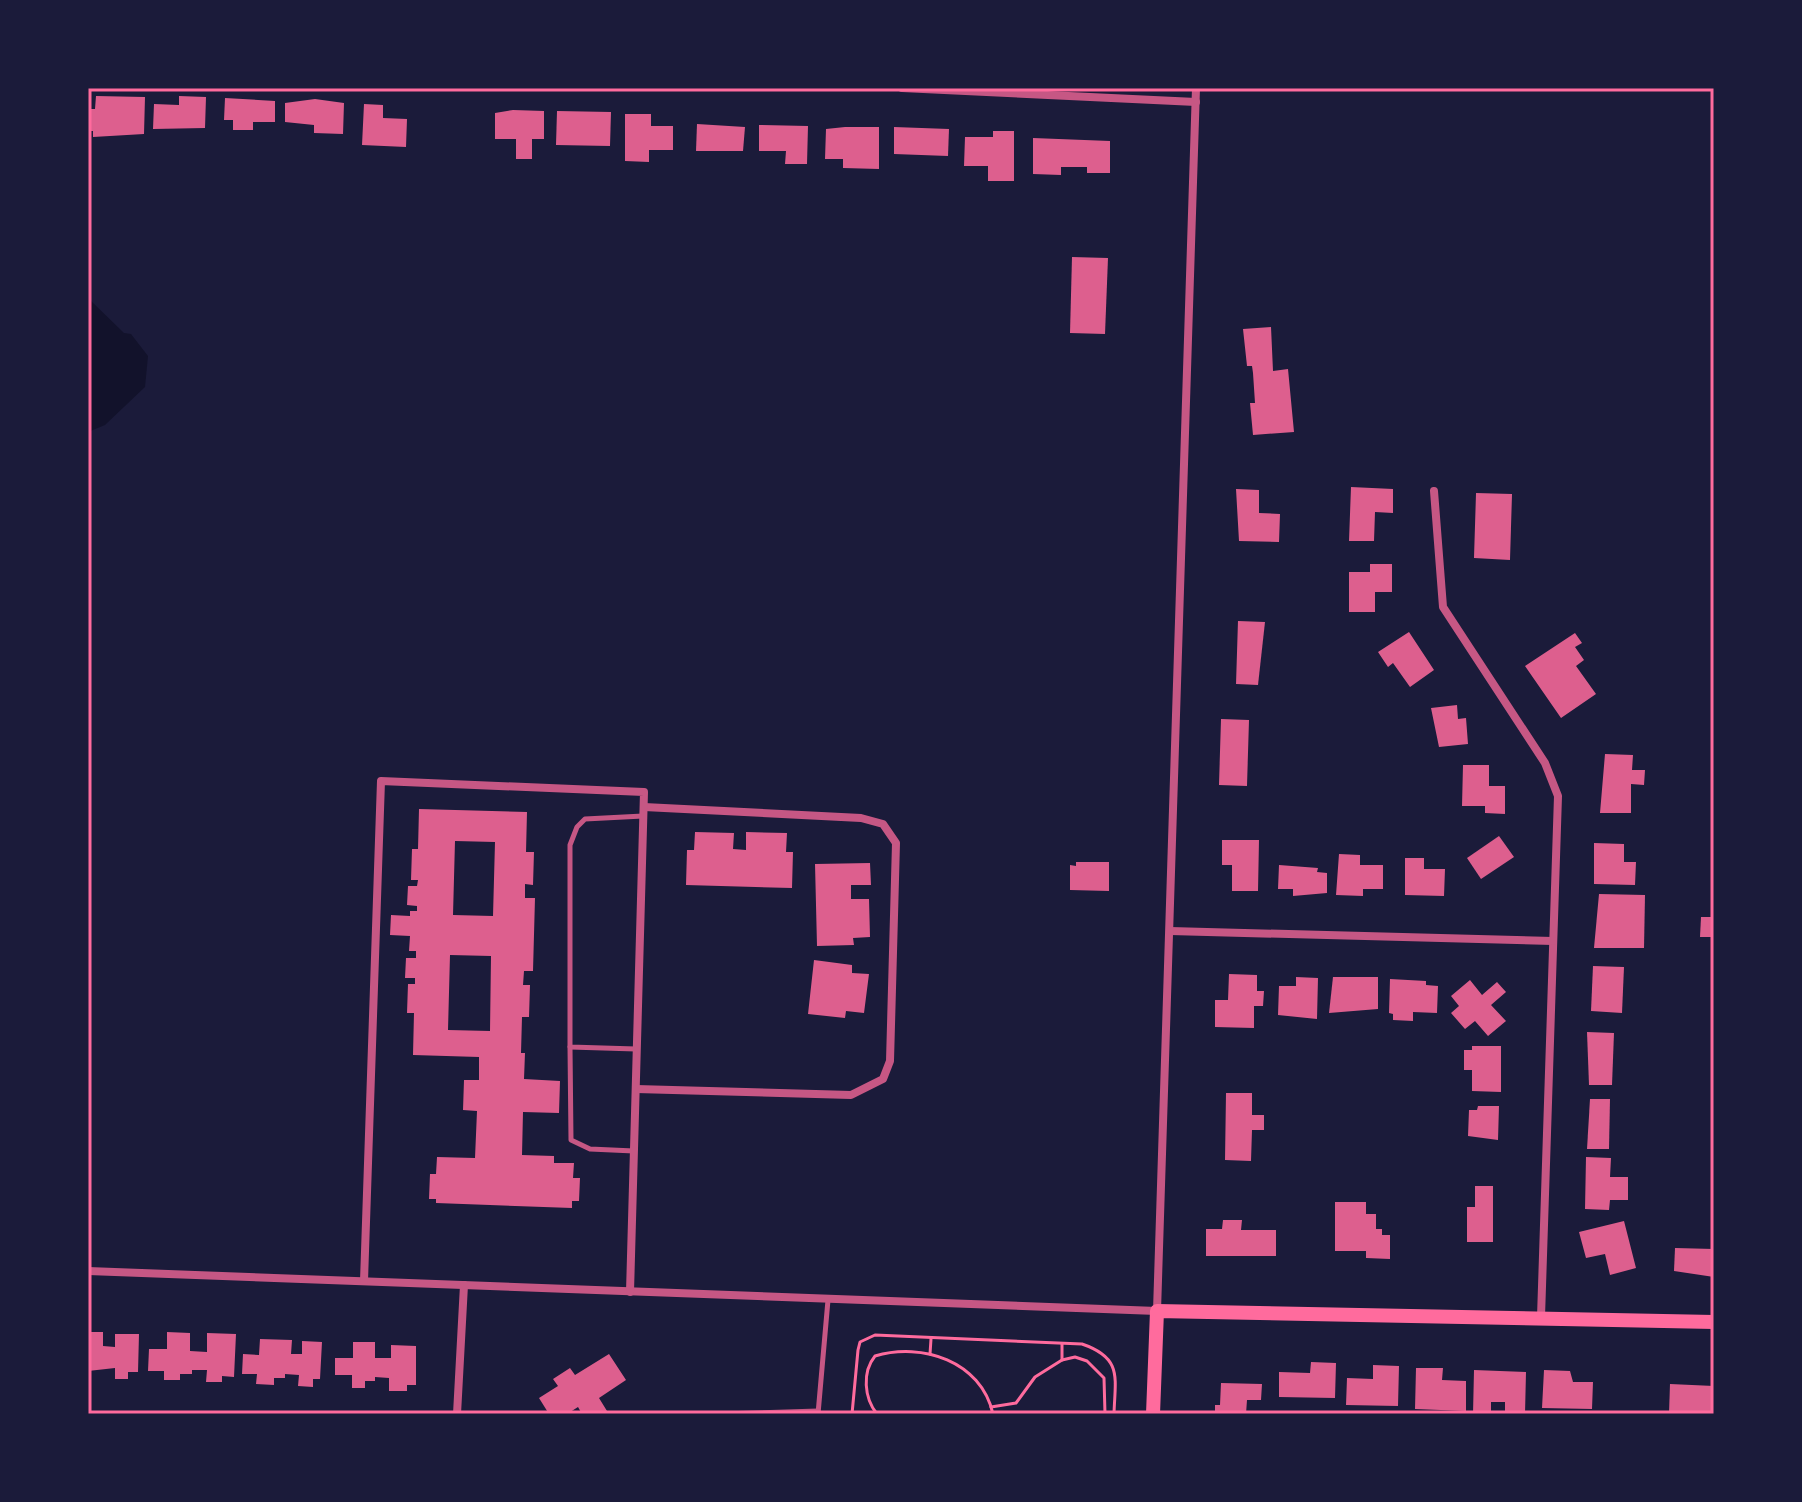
<svg xmlns="http://www.w3.org/2000/svg" width="1802" height="1502" font-family="'Public Sans',sans-serif">
  <style>
    .water { fill: #12122b }
    .building { fill: #dd5f8e; fill-rule: evenodd }
    .lines { fill: none; stroke-linecap: round; stroke-linejoin: round }
    .path { stroke: #ff6b9d; stroke-width: 3 }
    .service { stroke: #c65784; stroke-width: 5 }
    .minor { stroke: #c65784; stroke-width: 8 }
    .secondary { stroke: #ff6b9d; stroke-width: 14 }
    .neatline { fill: none; stroke: #ff6b9d; stroke-width: 3 }
  </style>
  <rect width="100%" height="100%" fill="#1b1b3a"/>
  <path class="water" d="M88 298 124 333 131 334 148 356 145 387 105 425 88 432Z"/>
  <g class="building">
    <path d="M96 96 145 97 144 134 93 137V131H88V109H95Z"/>
    <path d="M179 96 206 97 205 128 153 129 154 104 179 105Z"/>
    <path d="M225 98 275 101V122H253V130H233V120H224Z"/>
    <path d="M315 99 344 103 343 134 314 133V125L285 122V103Z"/>
    <path d="M364 104 383 105V118L407 119 406 147 362 145Z"/>
    <path d="M513 110 544 111V139H532V159H516V139H495V113Z"/>
    <path d="M557 111 611 112 610 146 556 145Z"/>
    <path d="M625 114H651V126H673V150H649V162L625 161Z"/>
    <path d="M697 124 745 127 743 151H696Z"/>
    <path d="M759 125 808 126 807 164H785L786 151H759Z"/>
    <path d="M845 127H879V169L843 168V159H825L826 129Z"/>
    <path d="M894 127 949 129 948 156 894 154Z"/>
    <path d="M993 131H1014V181H988V166H964L965 137H993Z"/>
    <path d="M1033 138 1110 141V173H1087V167H1061V175L1033 174Z"/>
    <path d="M1072 257 1108 258 1105 334 1070 333Z"/>
    <path d="M1271 327 1273 371 1288 369 1294 432 1253 435 1250 403H1255L1253 373 1252 366H1247L1243 329Z"/>
    <path d="M1351 487 1393 489V513L1375 512 1374 541H1349Z"/>
    <path d="M1236 489 1259 490V513L1280 514 1279 542 1239 541Z"/>
    <path d="M1476 493 1512 494 1510 560 1474 558Z"/>
    <path d="M1370 564H1392V592H1375V612H1349V572H1370Z"/>
    <path d="M1238 621 1265 622 1258 685 1236 684Z"/>
    <path d="M1409 632 1434 670 1410 687 1393 663 1388 667 1378 652Z"/>
    <path d="M1575 633 1582 643 1575 647 1584 660 1576 666 1596 694 1561 718 1525 666Z"/>
    <path d="M1457 705 1458 719 1466 718 1468 744 1439 747 1431 708Z"/>
    <path d="M1221 719 1249 720 1247 786 1219 785Z"/>
    <path d="M1605 754 1633 755 1632 770H1645L1644 785 1631 784V813H1600Z"/>
    <path d="M1463 765H1489V786H1505V814L1485 813V806H1462Z"/>
    <path d="M419 809 527 812 526 852H534L533 885 525 884V898H535L533 971H524L523 985H530L529 1017H522L521 1053H525L524 1079 560 1081 559 1113 523 1112 522 1155 554 1156V1163H574L573 1178H580L579 1201H572V1208L436 1203V1199H429L430 1174H436L437 1157 475 1158 477 1111 463 1110 464 1080H479V1057L413 1055 414 1013H407L408 984H415V978H405L406 958H416V951H409L410 936 390 935 391 915 410 916V911H417V906L407 905 408 886H417L418 880H411L412 849H418ZM455 841 495 842 493 916 453 915ZM450 955 491 956 490 1031 448 1030Z"/>
    <path d="M695 832 734 833 733 849 746 850V832L787 833 786 852H793L792 888 686 885 687 850H694Z"/>
    <path d="M1499 836 1514 857 1481 879 1467 858Z"/>
    <path d="M1222 840H1259L1258 891H1232V865H1222Z"/>
    <path d="M1594 843 1624 844V862H1636L1635 885 1594 884Z"/>
    <path d="M1339 854 1360 855V865H1383V889H1363V896L1336 895Z"/>
    <path d="M1405 858H1424V869H1445L1444 896 1405 895Z"/>
    <path d="M1076 862H1109V891L1070 890V865L1076 866Z"/>
    <path d="M870 863 871 885H851V899H869L870 937 853 938 854 945 817 946 815 864Z"/>
    <path d="M1279 865 1318 868 1317 872 1327 873V893L1293 896V889H1278Z"/>
    <path d="M1599 894 1645 895 1644 948H1594Z"/>
    <path d="M1701 917H1714V937H1700Z"/>
    <path d="M814 960 852 965V973L869 974 864 1013 846 1011 845 1018 808 1014Z"/>
    <path d="M1593 966 1624 967 1622 1013 1591 1011Z"/>
    <path d="M1229 974 1257 975V991H1264L1263 1006H1254V1028L1215 1027V1000H1228Z"/>
    <path d="M1296 977 1318 978 1317 1019 1278 1015 1279 986H1296Z"/>
    <path d="M1333 977H1378V1009L1329 1013Z"/>
    <path d="M1390 979 1426 981V985L1438 986 1437 1013 1413 1012V1021L1393 1020V1014L1389 1013Z"/>
    <path d="M1470 980 1482 995 1497 982 1506 992 1491 1005 1506 1021 1488 1036 1475 1021 1465 1029 1451 1013 1459 1006 1451 996Z"/>
    <path d="M1587 1032 1614 1033 1612 1085H1589Z"/>
    <path d="M1472 1046H1501V1092L1472 1091V1070H1464V1050H1472Z"/>
    <path d="M1226 1093H1252V1115H1264V1130H1252L1251 1161 1225 1160Z"/>
    <path d="M1590 1099H1610L1609 1149H1587Z"/>
    <path d="M1478 1106H1499L1498 1140 1468 1136 1469 1110H1477Z"/>
    <path d="M1586 1157 1611 1158 1610 1177H1628V1200H1610L1609 1210 1585 1209Z"/>
    <path d="M1475 1186H1493V1242H1467V1207H1475Z"/>
    <path d="M1335 1202H1366V1214H1376V1229H1382V1235H1390V1259L1366 1258V1251H1335Z"/>
    <path d="M1223 1220H1242L1241 1230H1276V1256H1206V1229H1222Z"/>
    <path d="M1624 1221 1636 1268 1610 1275 1605 1254 1586 1258 1579 1232Z"/>
    <path d="M1675 1248 1714 1249V1277L1674 1271Z"/>
    <path d="M88 1332H103V1346L115 1347V1334H139L138 1372H128V1379H115V1368L88 1371Z"/>
    <path d="M167 1332 190 1333V1351L207 1352V1333L236 1334 234 1377 222 1376V1382H206L207 1370H192V1374H180V1380H164V1371H148L149 1349H167Z"/>
    <path d="M260 1339 292 1340 291 1354H302V1341L322 1342 320 1379H313V1387L298 1386 299 1375 285 1374V1378H274V1385L256 1384 257 1374H242L243 1354 259 1355Z"/>
    <path d="M353 1342H375V1358H391V1345L416 1346V1385H407V1391H389V1378L375 1377V1381H365V1388H352V1375H335V1358H353Z"/>
    <path d="M609 1354 626 1380 599 1398 607 1411 582 1414 578 1407 567 1414H549L539 1398 558 1386 553 1379 570 1368 575 1375Z"/>
    <path d="M1311 1362 1336 1363 1335 1398 1279 1397V1372L1310 1373Z"/>
    <path d="M1373 1365 1399 1366 1398 1406 1346 1405 1347 1378 1373 1379Z"/>
    <path d="M1416 1368H1443L1442 1380 1466 1381V1411L1415 1409Z"/>
    <path d="M1474 1370 1526 1372 1525 1414H1505V1402H1491V1414H1473Z"/>
    <path d="M1544 1370 1570 1371 1573 1382H1593L1592 1409 1542 1408Z"/>
    <path d="M1221 1383 1262 1384 1261 1400H1247L1246 1414H1215V1405H1220Z"/>
    <path d="M1670 1384 1714 1386V1412L1669 1414Z"/>
  </g>
  <g class="lines">
    <g class="path">
      <path d="M1062 1344V1360"/>
      <path d="M930 1354 931 1339"/>
      <path d="M991 1407 1016 1403 1035 1377 1062 1360 1075 1357 1087 1361 1104 1378 1105 1414"/>
      <path d="M852 1414 858 1350 860 1342 875 1335 1082 1344C1123 1358 1115 1378 1114 1414"/>
      <path d="M877 1414C864 1398 862 1372 875 1356 922 1342 981 1361 993 1414"/>
    </g>
    <g class="service">
      <path d="M570 1047 571 1140 590 1149 634 1151"/>
      <path d="M636 1049 570 1047V845L577 827 585 819 643 816"/>
      <path d="M721 1414 818 1411"/>
      <path d="M818 1414 828 1300"/>
    </g>
    <g class="minor">
      <path d="M902 88 1196 102"/>
      <path d="M1434 491 1443 607 1545 763 1558 796 1541 1317"/>
      <path d="M1170 931 1553 941"/>
      <path d="M636 1089 851 1095 883 1079 890 1061 896 843 883 824 861 818 644 807"/>
      <path d="M88 1271 1157 1311 1196 88"/>
      <path d="M364 1281 381 781 644 792 630 1292"/>
      <path d="M457 1414 464 1285"/>
    </g>
    <path class="secondary" d="M1153 1414 1157 1311 1714 1322"/>
  </g>
  <rect width="1802" height="1502" fill="none" stroke="#1b1b3a" stroke-width="180"/>
  <rect x="90" y="90" width="1622" height="1322" class="neatline"/>
</svg>
